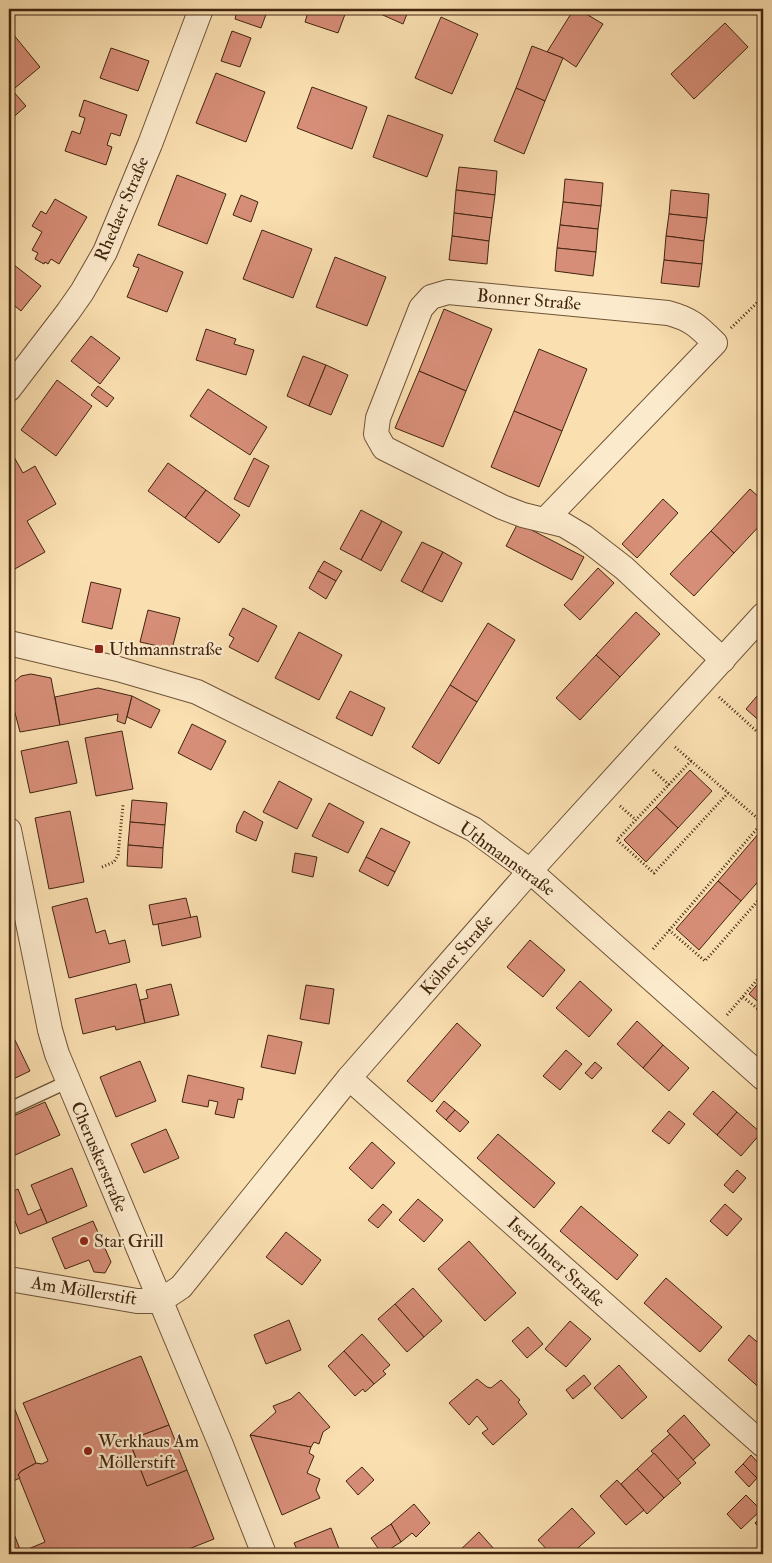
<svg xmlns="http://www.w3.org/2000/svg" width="772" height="1563" font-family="'IM FELL Double Pica',serif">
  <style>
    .building { fill: #d78e78; stroke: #41250f }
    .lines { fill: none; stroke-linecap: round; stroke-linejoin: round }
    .service-casing { stroke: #6f5437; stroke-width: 15 }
    .minor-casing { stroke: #6f5437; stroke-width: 26 }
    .path { stroke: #41250f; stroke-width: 3; stroke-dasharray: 1 2.5; stroke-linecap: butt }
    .service { stroke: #fceacc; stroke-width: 12 }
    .minor { stroke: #fceacc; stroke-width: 24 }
    .poi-dot { fill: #8f2418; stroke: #fceacc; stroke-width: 2 }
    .labels { text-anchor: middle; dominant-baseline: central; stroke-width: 4.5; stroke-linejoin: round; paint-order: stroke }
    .street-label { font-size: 18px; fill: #41250f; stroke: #fceacc }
    .poi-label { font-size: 18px; fill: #41250f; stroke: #fceacc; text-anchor: start }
  </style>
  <rect width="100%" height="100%" fill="#fadfb0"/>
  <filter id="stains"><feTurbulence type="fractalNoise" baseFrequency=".004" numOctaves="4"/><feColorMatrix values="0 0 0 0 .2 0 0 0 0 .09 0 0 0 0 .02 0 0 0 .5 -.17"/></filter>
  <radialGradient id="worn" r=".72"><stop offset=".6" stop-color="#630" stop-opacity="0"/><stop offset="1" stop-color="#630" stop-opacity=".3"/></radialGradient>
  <g class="building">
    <path d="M125 9H162V13Z"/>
    <path d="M231 9H268L261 28 235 19 236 15 230 13Z"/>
    <path d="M309 9H347L338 33 305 22Z"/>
    <path d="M378 9H409L403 24 376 12Z"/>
    <path d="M574 9H578L603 24 576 67 563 58 547 52Z"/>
    <path d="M441 17 478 34 452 94 415 78Z"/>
    <path d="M725 23 748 47 694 99 671 74Z"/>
    <path d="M232 31 251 38 240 67 221 61Z"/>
    <path d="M13 34 40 67 9 93V37Z"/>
    <path d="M532 46 563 58 545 101 516 88Z"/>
    <path d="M111 48 149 61 138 91 100 78Z"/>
    <path d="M216 73 265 92 246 142 196 123Z"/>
    <path d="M312 87 367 107 352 149 297 128Z"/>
    <path d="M516 88 545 101 524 154 494 141Z"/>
    <path d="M12 90 26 106 9 121V93Z"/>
    <path d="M84 100 127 115 120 136 111 133 107 145 112 147 106 165 65 151 72 131 80 134 85 118 79 116Z"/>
    <path d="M388 115 443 135 427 177 373 157Z"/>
    <path d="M459 167 497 171 495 195 456 190Z"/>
    <path d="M177 175 226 194 207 244 158 225Z"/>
    <path d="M565 179 603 183 601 206 563 202Z"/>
    <path d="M456 190 495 195 492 218 454 213Z"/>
    <path d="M671 190 709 194 707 218 669 214Z"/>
    <path d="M241 195 258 202 251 222 233 215Z"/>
    <path d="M55 199 87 217 59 264 51 259 48 264 45 262 44 264 35 259 38 253 32 250 42 232 32 226 41 211 46 214Z"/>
    <path d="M563 202 601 206 598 229 560 225Z"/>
    <path d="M454 213 492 218 489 241 452 236Z"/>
    <path d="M669 214 707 218 704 241 666 236Z"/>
    <path d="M560 225 598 229 596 252 557 248Z"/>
    <path d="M262 230 312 249 293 298 243 279Z"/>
    <path d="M452 236 489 241 487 264 449 260Z"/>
    <path d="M666 236 704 241 702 264 664 260Z"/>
    <path d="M557 248 596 252 593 276 555 271Z"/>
    <path d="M138 254 183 272 167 312 127 297 139 268 133 266Z"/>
    <path d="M335 257 386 277 367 326 316 307Z"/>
    <path d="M664 260 702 264 699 287 661 283Z"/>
    <path d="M9 261 41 286 21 311 9 301Z"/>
    <path d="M444 309 492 329 466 391 419 371Z"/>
    <path d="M206 329 236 339 234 344 254 350 246 375 196 360Z"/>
    <path d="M91 336 120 358 100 384 71 361Z"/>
    <path d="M539 349 587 369 562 431 514 411Z"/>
    <path d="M303 356 326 365 309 406 287 396Z"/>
    <path d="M326 365 348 375 331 415 309 406Z"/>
    <path d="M419 371 466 391 443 447 395 428Z"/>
    <path d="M57 380 92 406 56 456 21 430Z"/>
    <path d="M98 386 114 398 107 407 91 395Z"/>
    <path d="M208 389 267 427 250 455 190 416Z"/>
    <path d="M514 411 562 431 539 487 491 467Z"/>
    <path d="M9 448 23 473 35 466 56 504 27 521 45 552 13 570 10 564 9 565Z"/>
    <path d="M254 458 269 466 249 507 234 499Z"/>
    <path d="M168 463 206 490 185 518 148 491Z"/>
    <path d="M750 489 763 501V522L734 553 711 531Z"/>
    <path d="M206 490 240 515 219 543 185 518Z"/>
    <path d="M663 499 678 513 637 558 622 544Z"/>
    <path d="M361 510 382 521 361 560 340 549Z"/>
    <path d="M382 521 402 532 381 571 361 560Z"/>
    <path d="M518 523 584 557 572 580 506 546Z"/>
    <path d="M711 531 734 553 694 596 670 574Z"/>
    <path d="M422 542 443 552 422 592 401 581Z"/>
    <path d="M443 552 462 563 442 602 422 592Z"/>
    <path d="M324 561 342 571 336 581 318 571Z"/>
    <path d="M598 568 614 583 580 620 564 605Z"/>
    <path d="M318 571 336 581 326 599 309 588Z"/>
    <path d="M91 582 121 589 112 629 82 622Z"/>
    <path d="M243 608 277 626 258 662 229 647 234 638 229 635Z"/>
    <path d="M148 610 180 618 172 649 140 642Z"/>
    <path d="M636 612 660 634 620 677 596 655Z"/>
    <path d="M488 623 515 640 477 702 450 685Z"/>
    <path d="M299 632 342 655 319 700 275 678Z"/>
    <path d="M596 655 620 677 580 720 556 698Z"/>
    <path d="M31 674 51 678 60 725 20 732 11 698 12 690 15 681 21 676Z"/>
    <path d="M450 685 477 702 439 764 412 747Z"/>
    <path d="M98 688 132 696 125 724 117 721 118 714 60 725 55 697Z"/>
    <path d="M763 689V724L746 709Z"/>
    <path d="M350 691 385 708 372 736 336 718Z"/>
    <path d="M132 696 160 710 151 728 127 717Z"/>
    <path d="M192 724 226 741 211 770 178 753Z"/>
    <path d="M122 731 133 789 96 796 85 738Z"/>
    <path d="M68 741 77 783 30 793 21 751Z"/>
    <path d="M690 770 712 791 678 828 656 807Z"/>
    <path d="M279 781 312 799 297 829 263 812Z"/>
    <path d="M132 800 167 803 165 825 130 822Z"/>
    <path d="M329 803 364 822 348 853 312 836Z"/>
    <path d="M656 807 678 828 646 862 624 840Z"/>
    <path d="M70 811 84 882 49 889 35 818Z"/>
    <path d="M244 811 263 822 256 841 236 832 237 825Z"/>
    <path d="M130 822 165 825 163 848 128 845Z"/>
    <path d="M381 828 410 842 395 872 366 857Z"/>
    <path d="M759 833 763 837V876L741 901 718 881Z"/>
    <path d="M128 845 163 848 162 868 127 866Z"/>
    <path d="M295 853 317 857 313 877 292 872Z"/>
    <path d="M366 857 395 872 388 886 359 871Z"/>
    <path d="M718 881 741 901 699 950 676 929Z"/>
    <path d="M87 898 96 933 105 930 109 944 125 940 130 962 69 978 52 907Z"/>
    <path d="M186 898 191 918 153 925 149 905Z"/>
    <path d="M197 916 201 937 162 946 158 924Z"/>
    <path d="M530 940 565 970 543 997 507 967Z"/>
    <path d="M763 978V1006L749 994Z"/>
    <path d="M580 981 612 1010 589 1037 556 1008Z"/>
    <path d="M136 984 145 1023 116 1030 115 1026 83 1034 75 999Z"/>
    <path d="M171 984 179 1015 145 1023 140 1000 148 998 146 990Z"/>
    <path d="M306 985 334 989 329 1024 300 1019Z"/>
    <path d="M637 1021 663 1045 643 1068 617 1044Z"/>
    <path d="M457 1023 481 1045 432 1102 407 1081Z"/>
    <path d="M12 1034 30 1071 9 1081V1035Z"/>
    <path d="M268 1035 302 1042 295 1074 261 1067Z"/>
    <path d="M663 1045 689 1068 669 1091 643 1068Z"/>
    <path d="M566 1050 582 1064 560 1090 543 1076Z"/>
    <path d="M140 1061 156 1101 116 1117 100 1077Z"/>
    <path d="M595 1062 602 1068 592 1079 585 1073Z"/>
    <path d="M188 1075 244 1088 242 1100 238 1099 234 1118 215 1114 218 1102 209 1100 208 1107 182 1102Z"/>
    <path d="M713 1091 737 1112 717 1135 693 1114Z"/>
    <path d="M444 1101 455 1110 446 1120 436 1111Z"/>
    <path d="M45 1102 60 1135 13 1156 9 1145V1118Z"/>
    <path d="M455 1110 469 1122 460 1132 446 1120Z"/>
    <path d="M669 1111 685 1124 669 1144 652 1131Z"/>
    <path d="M737 1112 761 1133 741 1156 717 1135Z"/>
    <path d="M166 1129 179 1158 144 1173 131 1144Z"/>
    <path d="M498 1134 555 1183 534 1208 477 1158Z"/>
    <path d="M372 1142 395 1163 372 1189 349 1168Z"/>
    <path d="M72 1168 87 1206 47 1223 31 1185Z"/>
    <path d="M737 1170 746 1178 733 1193 724 1185Z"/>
    <path d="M18 1189 28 1215 41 1209 47 1223 20 1234 9 1206V1193Z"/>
    <path d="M418 1199 443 1220 424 1242 399 1220Z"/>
    <path d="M383 1204 392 1212 378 1228 368 1220Z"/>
    <path d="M725 1204 742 1219 727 1236 710 1221Z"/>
    <path d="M581 1206 638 1255 617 1280 560 1231Z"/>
    <path d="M93 1221 111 1262 105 1273 94 1272 89 1260 65 1269 52 1238Z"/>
    <path d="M286 1232 321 1260 302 1285 266 1257Z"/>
    <path d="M469 1241 516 1293 485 1321 438 1269Z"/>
    <path d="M666 1278 722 1327 700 1352 644 1303Z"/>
    <path d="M413 1288 442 1321 424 1337 395 1304Z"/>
    <path d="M395 1304 424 1337 407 1352 378 1319Z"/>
    <path d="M289 1320 301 1350 266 1364 254 1335Z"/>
    <path d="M570 1321 591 1339 566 1367 545 1349Z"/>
    <path d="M528 1327 543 1344 527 1358 512 1341Z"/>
    <path d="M362 1334 390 1365 383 1371 386 1374 374 1384 344 1351Z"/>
    <path d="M749 1335 763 1347V1391L728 1360Z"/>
    <path d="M344 1351 374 1384 365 1392 363 1389 355 1396 328 1366Z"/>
    <path d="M141 1356 169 1425 129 1440 147 1486 187 1470 214 1539 176 1554H9V1521L21 1552 45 1542 18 1475 21 1471 36 1463 42 1464 48 1461 23 1403Z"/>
    <path d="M619 1365 647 1397 622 1419 594 1388Z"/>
    <path d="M584 1375 591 1384 573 1399 566 1390Z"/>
    <path d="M477 1379 487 1387 491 1388 501 1380 520 1400 518 1402 527 1414 493 1445 482 1433 488 1429 477 1416 469 1425 449 1403Z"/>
    <path d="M299 1392 330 1427 323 1432 319 1444 314 1442 311 1447 250 1435 276 1412 273 1406 291 1399Z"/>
    <path d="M9 1401 12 1402 36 1463 21 1471 18 1475 20 1478 9 1483Z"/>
    <path d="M684 1415 710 1445 693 1460 667 1431Z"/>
    <path d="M169 1425 187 1470 147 1486 129 1440Z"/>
    <path d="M670 1434 696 1463 677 1480 651 1451Z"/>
    <path d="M250 1435 311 1447 309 1453 314 1456 307 1473 320 1479 316 1490 320 1498 282 1515Z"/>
    <path d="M654 1453 681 1483 664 1498 637 1469Z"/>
    <path d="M751 1455 763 1468V1472L757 1478 743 1464Z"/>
    <path d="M743 1464 757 1478 749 1487 735 1472Z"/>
    <path d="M362 1467 374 1480 358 1495 346 1481Z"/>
    <path d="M637 1469 664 1498 647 1514 621 1484Z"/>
    <path d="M617 1480 644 1510 626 1525 600 1496Z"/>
    <path d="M746 1495 761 1510 741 1529 727 1514Z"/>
    <path d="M414 1504 430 1523 416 1537 412 1533 401 1542 391 1524Z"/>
    <path d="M572 1508 595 1533 571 1554H551L538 1540Z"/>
    <path d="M763 1515V1532L755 1523Z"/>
    <path d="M391 1524 401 1542 382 1554 371 1538Z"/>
    <path d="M331 1528 341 1554H299L294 1543Z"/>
    <path d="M479 1532 494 1549 488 1554H456Z"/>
  </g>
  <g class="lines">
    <defs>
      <path id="service" d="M9 1109 67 1082"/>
      <g id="minor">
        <path d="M9 389 68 312 82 292 105 252 150 144 201 9"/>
        <path d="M545 520 715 343C698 326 691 319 668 313L448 292 431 297 421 308 378 418 376 434 384 448 502 507 523 515 564 525 584 537 624 568 723 660"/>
        <path d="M9 643 118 669 197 692 473 829 530 871 763 1078"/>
        <path d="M9 830 50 1030 57 1054 221 1445 264 1554"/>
        <path d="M349 1078 763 1445"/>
        <path d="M9 1279 137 1301H160L181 1287 349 1078 530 871 763 615"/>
      </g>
    </defs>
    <use href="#service" class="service-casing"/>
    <use href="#minor" class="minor-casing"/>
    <g class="path">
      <path d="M731 328 763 297"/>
      <path d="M719 697 763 737"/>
      <path d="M675 747 763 823"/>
      <path d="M691 761 617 840 654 873 728 793"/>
      <path d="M653 770 669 785"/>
      <path d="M620 806 636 820"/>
      <path d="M102 867 114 862 118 855 123 805"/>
      <path d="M669 930 705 961 763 895"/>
      <path d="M653 949 762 823"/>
      <path d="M743 997 763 1013"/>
      <path d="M727 1015 763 973"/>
    </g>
    <use href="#service" class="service"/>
    <use href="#minor" class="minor"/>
  </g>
  <g class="poi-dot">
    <rect x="94" y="644" width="10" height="10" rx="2.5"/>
    <circle cx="84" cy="1241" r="5"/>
    <circle cx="88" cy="1451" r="5"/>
  </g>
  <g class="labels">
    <g class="street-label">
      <text transform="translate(122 209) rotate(-67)">Rhedaer Straße</text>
      <text transform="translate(529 300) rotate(5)">Bonner Straße</text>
      <text transform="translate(507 859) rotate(36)">Uthmannstraße</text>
      <text transform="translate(457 955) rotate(-49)">Kölner Straße</text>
      <text transform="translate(99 1157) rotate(67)">Cheruskerstraße</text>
      <text transform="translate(556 1262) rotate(42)">Iserlohner Straße</text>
      <text transform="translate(84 1291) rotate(9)">Am Möllerstift</text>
    </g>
    <g class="poi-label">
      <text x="109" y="649">Uthmannstraße</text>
      <text x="94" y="1241">Star Grill</text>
      <text x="98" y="1441">Werkhaus Am<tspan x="98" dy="21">Möllerstift</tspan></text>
    </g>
  </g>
  <rect width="772" height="1563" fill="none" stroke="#fadfb0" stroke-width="30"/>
  <rect x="10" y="10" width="752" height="1543" fill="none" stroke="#41250f" stroke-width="2.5"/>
  <rect x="15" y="15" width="742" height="1533" fill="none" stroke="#41250f"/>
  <rect width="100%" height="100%" filter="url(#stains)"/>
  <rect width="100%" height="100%" fill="url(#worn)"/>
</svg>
